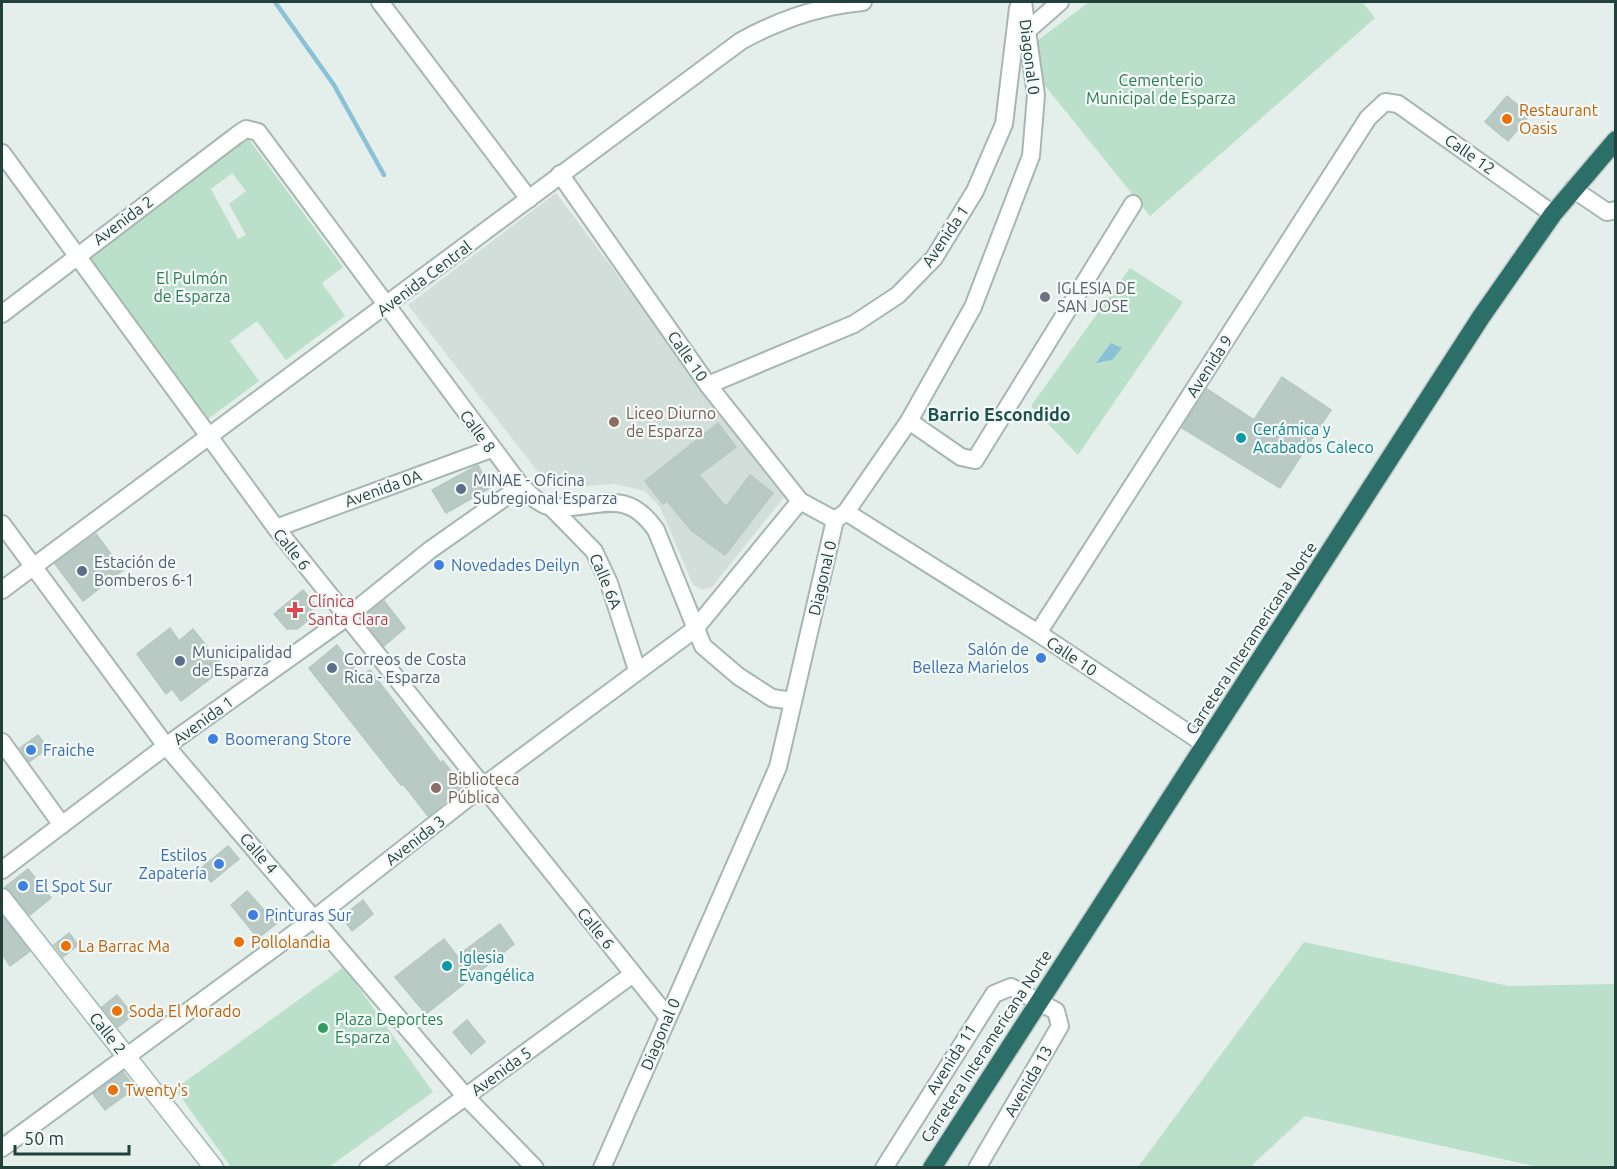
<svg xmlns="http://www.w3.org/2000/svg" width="1617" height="1169" font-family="Ubuntu,sans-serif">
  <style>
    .built { fill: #d2deda }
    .green { fill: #bbe0c9; fill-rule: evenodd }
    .water { fill: #89c1d5 }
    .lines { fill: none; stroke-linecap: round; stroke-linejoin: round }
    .stream { stroke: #89c1d5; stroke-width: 4.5 }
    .building { fill: #b9c9c4; stroke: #b5c8c2; stroke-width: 1.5 }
    .street-casing { stroke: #a6b7b2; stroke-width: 20 }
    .secondary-casing { stroke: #a1bab4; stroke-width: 21 }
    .highway-casing { stroke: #c1cac8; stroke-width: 21 }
    .street { stroke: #fff; stroke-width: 16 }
    .secondary { stroke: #fff; stroke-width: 18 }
    .highway { stroke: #2c6f68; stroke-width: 18 }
    .food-dot { fill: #e8710a; stroke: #f4faf8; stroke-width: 2 }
    .worship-dot { fill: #6b7280; stroke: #f4faf8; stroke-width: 2 }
    .education-dot { fill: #8d6e63; stroke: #f4faf8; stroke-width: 2 }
    .culture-dot { fill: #0f9aa8; stroke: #f4faf8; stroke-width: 2 }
    .service-dot { fill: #5c6f8a; stroke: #f4faf8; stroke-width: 2 }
    .shop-dot { fill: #3f7fe0; stroke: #f4faf8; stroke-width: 2 }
    .health-dot { fill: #e0444e; stroke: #f4faf8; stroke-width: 2 }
    .leisure-dot { fill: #2e9e5b; stroke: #f4faf8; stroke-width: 2 }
    .labels { text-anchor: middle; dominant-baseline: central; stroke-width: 4.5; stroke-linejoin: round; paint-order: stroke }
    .street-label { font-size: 16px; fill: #22413c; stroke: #f4faf8 }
    .park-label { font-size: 16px; fill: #2a7a52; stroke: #f4faf8 }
    .food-label { font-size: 16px; fill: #c56008; stroke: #f4faf8; text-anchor: start }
    .worship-label { font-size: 16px; fill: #5b616d; stroke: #f4faf8; text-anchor: start }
    .education-label { font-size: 16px; fill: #785e54; stroke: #f4faf8; text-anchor: start }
    .culture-label { font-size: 16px; fill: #0d838f; stroke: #f4faf8; text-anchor: start }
    .service-label { font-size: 16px; fill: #4e5e75; stroke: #f4faf8; text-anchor: start }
    .shop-label { font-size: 16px; fill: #366cbe; stroke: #f4faf8; text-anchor: start }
    .health-label { font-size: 16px; fill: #be3a42; stroke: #f4faf8; text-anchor: start }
    .leisure-label { font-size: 16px; fill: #27864d; stroke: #f4faf8; text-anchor: start }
    .neighbourhood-label { font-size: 18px; font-weight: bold; fill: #1c544d; stroke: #f4faf8 }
  </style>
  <rect width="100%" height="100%" fill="#e4eeea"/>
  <path class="built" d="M556 193 784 497 712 587 703 590 693 585 660 507 645 491 615 484 571 487 545 481 408 305Z"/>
  <g class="green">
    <path d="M1089 2H1362L1375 18 1150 216 1042 82 1037 41Z"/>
    <path d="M248 138 343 267 322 283 345 316 286 360 257 321 230 341 259 381 208 419 88 258ZM232 173 246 191 229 204 246 235 238 239 211 189Z"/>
    <path d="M1130 268 1183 302 1078 455 1031 406Z"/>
    <path d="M1304 942 1509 986 1615 984V1167H1539L1305 1116 1250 1167H1138Z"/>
    <path d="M344 967 433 1092 329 1167H231L175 1089Z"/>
  </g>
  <path class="water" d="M1111 343 1122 348 1112 360 1096 363Z"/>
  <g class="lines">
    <path class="stream" d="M275 2 334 85 384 175"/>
  </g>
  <g class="building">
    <path d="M1507 96 1530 115 1508 141 1485 122Z"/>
    <path d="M1282 377 1331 410 1280 488 1182 428 1207 389 1254 420Z"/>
    <path d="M718 423 736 447 699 475 726 507 750 475 773 493 725 555 692 531 667 501 663 504 645 481Z"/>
    <path d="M478 465 490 488 446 513 432 490Z"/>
    <path d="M96 534 123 570 83 601 55 564Z"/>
    <path d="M303 590 316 606 306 615 310 619 297 629H287L274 614Z"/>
    <path d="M384 601 405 628 384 646 362 618Z"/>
    <path d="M170 628 179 641 193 629 224 668 181 701 172 689 166 694 137 654Z"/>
    <path d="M337 645 361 677 370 670 441 763 443 761 463 787 428 816 403 784 401 785 309 668Z"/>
    <path d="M38 735 48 748 29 762 20 748Z"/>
    <path d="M228 846 239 859 211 882 200 869Z"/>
    <path d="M28 869 51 898 30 915 5 887Z"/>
    <path d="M247 891 276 924 258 938 231 905Z"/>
    <path d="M363 900 373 914 352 931 342 917Z"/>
    <path d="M2 916 30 951 10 966 2 954Z"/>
    <path d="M500 924 514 944 426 1014 395 977 444 939 457 956Z"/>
    <path d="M69 933 78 945 63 957 54 945Z"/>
    <path d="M117 995 133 1015 118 1027 102 1007Z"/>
    <path d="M467 1020 485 1042 471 1054 453 1032Z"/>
    <path d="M123 1072 135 1088 105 1110 93 1094Z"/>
  </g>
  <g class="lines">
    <defs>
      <g id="street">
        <path d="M380 2 529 199"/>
        <path d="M1027 31 1060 2"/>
        <path d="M2 153 276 528 667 1016"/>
        <path d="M560 174 708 385 800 501 835 520"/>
        <path d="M1573 189 1607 212 1616 210"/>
        <path d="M2 314 237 135 246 129 258 132 521 486C530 494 540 506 553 507 596 511 624 484 656 530L703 646 738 676 772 698 793 701"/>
        <path d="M708 385 854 324 898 295 934 258 975 191 1004 124 1018 8"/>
        <path d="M909 421 961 457 975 460 1133 204"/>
        <path d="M551 507 594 551 609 583 637 670"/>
        <path d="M846 512 1038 633 1206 745"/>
        <path d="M2 524 166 746 466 1097 535 1168"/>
        <path d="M276 528 491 449"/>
        <path d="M2 590 741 41C779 20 819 6 863 2"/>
        <path d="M1038 633 1368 118 1385 102 1398 104 1553 214"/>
        <path d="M2 742 62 825"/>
        <path d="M2 870 166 746 347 617 430 550 521 486"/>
        <path d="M2 1148 315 918 482 787 695 629 800 501"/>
        <path d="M368 1168 633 974"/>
        <path d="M602 1168 778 767 835 520 846 512 909 421 973 307 1031 156 1036 95 1023 2"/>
        <path d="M884 1168 994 994 1011 987 1056 1011 1060 1026 977 1168"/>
      </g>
      <path id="secondary" d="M2 898 214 1168"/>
      <path id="highway" d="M932 1168 1481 317 1553 214 1616 140"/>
    </defs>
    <use href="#street" class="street-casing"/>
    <use href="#secondary" class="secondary-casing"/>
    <use href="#highway" class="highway-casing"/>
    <use href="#street" class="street"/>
    <use href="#secondary" class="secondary"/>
    <use href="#highway" class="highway"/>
  </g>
  <g class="food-dot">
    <circle cx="1507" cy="119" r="6"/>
    <circle cx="239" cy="942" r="6"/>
    <circle cx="66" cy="946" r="6"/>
    <circle cx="117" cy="1011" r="6"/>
    <circle cx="113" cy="1090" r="6"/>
  </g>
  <circle class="worship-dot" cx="1045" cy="297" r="6"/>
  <g class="education-dot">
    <circle cx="614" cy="422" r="6"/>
    <circle cx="436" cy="788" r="6"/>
  </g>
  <g class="culture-dot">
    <circle cx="1241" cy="438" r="6"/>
    <circle cx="447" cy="966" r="6"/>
  </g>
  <g class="service-dot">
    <circle cx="461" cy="489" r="6"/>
    <circle cx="82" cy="571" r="6"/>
    <circle cx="180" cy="661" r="6"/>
    <circle cx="332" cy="668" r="6"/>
  </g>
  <g class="shop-dot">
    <circle cx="439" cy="565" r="6"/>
    <circle cx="1041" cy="658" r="6"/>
    <circle cx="213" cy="739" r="6"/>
    <circle cx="31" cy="750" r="6"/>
    <circle cx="219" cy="864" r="6"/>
    <circle cx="23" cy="886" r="6"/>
    <circle cx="253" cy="915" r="6"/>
  </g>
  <path class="health-dot" d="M292 601h6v6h6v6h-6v6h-6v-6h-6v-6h6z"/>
  <circle class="leisure-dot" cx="323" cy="1028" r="6"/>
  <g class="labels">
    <g class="street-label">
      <text transform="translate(1030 57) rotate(83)">Diagonal 0</text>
      <text transform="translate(1470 154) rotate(35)">Calle 12</text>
      <text transform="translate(123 220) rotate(-37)">Avenida 2</text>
      <text transform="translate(945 236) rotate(-56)">Avenida 1</text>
      <text transform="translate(424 278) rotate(-37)">Avenida Central</text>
      <text transform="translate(688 356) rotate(55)">Calle 10</text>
      <text transform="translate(1209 366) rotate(-57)">Avenida 9</text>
      <text transform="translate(478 431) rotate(54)">Calle 8</text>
      <text transform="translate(383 488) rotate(-20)">Avenida 0A</text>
      <text transform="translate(292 549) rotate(51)">Calle 6</text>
      <text transform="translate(822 578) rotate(-77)">Diagonal 0</text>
      <text transform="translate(606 581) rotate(67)">Calle 6A</text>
      <text transform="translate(1251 638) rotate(-57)">Carretera Interamericana Norte</text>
      <text transform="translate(1072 656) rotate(34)">Calle 10</text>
      <text transform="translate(203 720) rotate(-36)">Avenida 1</text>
      <text transform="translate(415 840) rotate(-38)">Avenida 3</text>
      <text transform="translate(259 853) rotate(49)">Calle 4</text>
      <text transform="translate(596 928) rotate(51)">Calle 6</text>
      <text transform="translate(108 1033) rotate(52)">Calle 2</text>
      <text transform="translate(660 1034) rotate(-67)">Diagonal 0</text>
      <text transform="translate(986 1046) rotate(-57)">Carretera Interamericana Norte</text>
      <text transform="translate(951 1059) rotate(-58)">Avenida 11</text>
      <text transform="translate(501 1071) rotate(-36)">Avenida 5</text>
      <text transform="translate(1028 1081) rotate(-60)">Avenida 13</text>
    </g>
    <g class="park-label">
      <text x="1161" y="80">Cementerio<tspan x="1161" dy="18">Municipal de Esparza</tspan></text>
      <text x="192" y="278">El Pulmón<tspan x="192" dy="18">de Esparza</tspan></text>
    </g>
    <g class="food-label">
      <text x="1519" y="110">Restaurant<tspan x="1519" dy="18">Oasis</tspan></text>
      <text x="251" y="942">Pollolandia</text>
      <text x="78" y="946">La Barrac Ma</text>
      <text x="129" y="1011">Soda El Morado</text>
      <text x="125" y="1090">Twenty's</text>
    </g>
    <g class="worship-label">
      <text x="1057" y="288">IGLESIA DE<tspan x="1057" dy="18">SAN JOSE</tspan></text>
    </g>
    <g class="education-label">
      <text x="626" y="413">Liceo Diurno<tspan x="626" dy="18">de Esparza</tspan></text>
      <text x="448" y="779">Biblioteca<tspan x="448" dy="18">Pública</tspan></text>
    </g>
    <g class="culture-label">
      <text x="1253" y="429">Cerámica y<tspan x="1253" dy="18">Acabados Caleco</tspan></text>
      <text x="459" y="957">Iglesia<tspan x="459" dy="18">Evangélica</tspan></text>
    </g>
    <g class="service-label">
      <text x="473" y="480">MINAE - Oficina<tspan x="473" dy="18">Subregional Esparza</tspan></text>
      <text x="94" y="562">Estación de<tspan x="94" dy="18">Bomberos 6-1</tspan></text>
      <text x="192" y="652">Municipalidad<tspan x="192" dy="18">de Esparza</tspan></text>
      <text x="344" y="659">Correos de Costa<tspan x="344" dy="18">Rica - Esparza</tspan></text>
    </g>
    <g class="shop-label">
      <text x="451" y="565">Novedades Deilyn</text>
      <text x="1029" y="649" text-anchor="end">Salón de<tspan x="1029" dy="18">Belleza Marielos</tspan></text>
      <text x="225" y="739">Boomerang Store</text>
      <text x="43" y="750">Fraiche</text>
      <text x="207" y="855" text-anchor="end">Estilos<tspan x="207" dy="18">Zapatería</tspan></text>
      <text x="35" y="886">El Spot Sur</text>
      <text x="265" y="915">Pinturas Sur</text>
    </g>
    <g class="health-label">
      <text x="308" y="601">Clínica<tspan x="308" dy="18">Santa Clara</tspan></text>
    </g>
    <g class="leisure-label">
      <text x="335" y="1019">Plaza Deportes<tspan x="335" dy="18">Esparza</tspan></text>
    </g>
    <g class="neighbourhood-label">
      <text x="999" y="414">Barrio Escondido</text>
    </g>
  </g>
  <rect width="1617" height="1169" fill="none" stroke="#22413c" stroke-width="6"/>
  <path d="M15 1145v9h114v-9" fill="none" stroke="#22413c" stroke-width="3"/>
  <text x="24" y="1145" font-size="18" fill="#22413c" stroke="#f4faf8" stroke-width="4.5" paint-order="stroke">50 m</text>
</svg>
